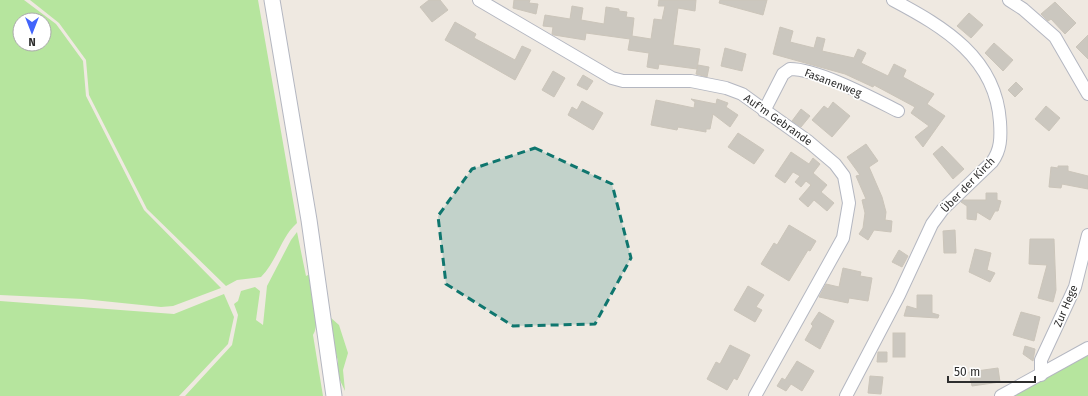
<svg xmlns="http://www.w3.org/2000/svg" width="1088" height="396" font-family="'Fira Sans',sans-serif">
  <style>
    .green { fill: #b6e59e; fill-rule: evenodd }
    .building { fill: #cbc7bf; stroke: #cbc5ba }
    .lines { fill: none; stroke-linecap: round; stroke-linejoin: round }
    .minor-casing { stroke: #b4b7c1; stroke-width: 14 }
    .tertiary-casing { stroke: #b4b7c1; stroke-width: 17 }
    .minor { stroke: #fff; stroke-width: 12 }
    .tertiary { stroke: #fff; stroke-width: 15 }
    .marked { fill: #0f766e; fill-opacity: 0.2; stroke: #0f766e; stroke-width: 3; stroke-dasharray: 8 5; stroke-linejoin: round }
    .labels { text-anchor: middle; dominant-baseline: central; stroke-width: 3.5; stroke-linejoin: round; paint-order: stroke }
    .street-label { font-size: 11px; fill: #2e2e2e; stroke: #fff }
  </style>
  <rect width="100%" height="100%" fill="#efe9e1"/>
  <g class="green">
    <path d="M0 0H24L56 24 83 61 86 96 144 210 221 288 173 306 161 307 83 299 0 295ZM20 20H44V44H20Z"/>
    <path d="M30 0H258L297 223C281 237 277 261 261 277L237 280 226 286 147 209 89 95 86 60 59 23Z"/>
    <path d="M297 232 306 276 310 274C313 289 321 322 313 335L323 396H185L232 345 238 315 234 304 238 301 241 291 255 287 260 291 256 320 263 325 267 286 291 240Z"/>
    <path d="M224 294 234 317 228 344 179 396H0V301L174 314Z"/>
    <path d="M331 318 339 325 348 353 343 370 345 391 338 376V361L332 339Z"/>
    <path d="M1088 352V396H1000Z"/>
  </g>
  <g class="building">
    <path d="M429 0H440L448 10 432 22 420 7Z"/>
    <path d="M514 0H530L529 3 538 4 536 14 513 8Z"/>
    <path d="M659 0H696L695 11 678 8 673 45 700 49 697 69 659 64 658 69 647 67 649 53 628 50 630 39 586 33 585 40 554 35 552 34 553 27 543 26 545 15 570 19 572 6 583 8 581 20 604 24 606 7 619 9V11L627 12 626 17 634 18 632 36 651 39 654 19 662 20 665 6H658Z"/>
    <path d="M720 0H767L763 15 719 3Z"/>
    <path d="M1055 2 1076 23 1065 34 1051 19 1048 21 1041 14Z"/>
    <path d="M969 13 983 25 971 38 957 26Z"/>
    <path d="M455 22 476 34 474 38 515 60 522 46 531 50 515 80 445 40Z"/>
    <path d="M780 27 793 31 790 42 814 48 817 37 825 39 822 51 854 58 858 49 866 53 861 63 888 76 894 64 906 70 903 77 934 94 927 104 945 116 923 147 915 137 929 126 911 113 915 107 874 85 873 87 845 74 773 54Z"/>
    <path d="M1088 35V59L1076 47Z"/>
    <path d="M994 43 1013 60 1003 71 985 53Z"/>
    <path d="M725 48 746 54 742 71 721 66Z"/>
    <path d="M698 65 709 67 707 77 696 74Z"/>
    <path d="M553 71 565 78 554 97 542 90Z"/>
    <path d="M583 75 593 81 587 90 577 85Z"/>
    <path d="M1016 82 1023 89 1015 97 1008 90Z"/>
    <path d="M691 99 716 104 717 99 728 103 726 107 738 115 730 127 713 114 710 129H706V132L678 127 677 130 651 125 656 100 694 108 695 102Z"/>
    <path d="M582 101 603 113 593 130 568 115 572 107 577 110Z"/>
    <path d="M833 102 850 116 832 137 812 120 824 106 828 109Z"/>
    <path d="M1046 106 1060 118 1049 131 1035 119Z"/>
    <path d="M801 109 810 116 801 127 792 121Z"/>
    <path d="M738 133 764 150 754 164 728 147Z"/>
    <path d="M866 144 878 161 869 167 882 197 886 212 885 220 892 221 891 232 874 230 868 240 859 234 863 228 865 213 862 200 866 199 856 176 860 175 847 157Z"/>
    <path d="M942 146 964 169 953 179 933 154Z"/>
    <path d="M791 152 809 164 813 158 820 164 813 173 827 185 821 192 834 203 827 211 814 200 808 207 799 199 811 185 806 181 801 187 795 182 800 176 793 172 785 183 775 176Z"/>
    <path d="M1058 166H1068V171L1088 176V189L1062 184 1061 188 1049 187 1051 167 1058 168Z"/>
    <path d="M986 193H997V200L1001 201 998 211H995L990 220 977 212 976 220 967 219V206L961 202 963 200H986Z"/>
    <path d="M789 225 816 241 810 251 808 250 789 281 761 264 774 243 777 245Z"/>
    <path d="M955 230 956 253H944L943 231Z"/>
    <path d="M1030 239H1054L1056 290 1053 302 1038 298 1047 265 1029 264Z"/>
    <path d="M975 249 991 253 987 270 995 273 990 282 969 272Z"/>
    <path d="M899 250 908 256 902 267 892 262Z"/>
    <path d="M843 268 861 272 860 276 872 278 868 301 849 298 848 303 819 297 826 284 839 287Z"/>
    <path d="M748 286 764 295 756 307 762 310 755 322 734 310Z"/>
    <path d="M917 295H932V313L939 315 938 318 904 316 907 306 917 309Z"/>
    <path d="M819 312 834 321 820 349 805 340 813 326 811 324Z"/>
    <path d="M1021 312 1040 317 1034 341 1013 335Z"/>
    <rect x="893" y="333" width="12" height="24"/>
    <path d="M730 345 750 355 737 380 734 378 727 390 707 379 716 362 720 364Z"/>
    <path d="M1025 346 1035 349 1033 361 1023 354Z"/>
    <path d="M878 352H887V362H877Z"/>
    <path d="M797 361 814 371 802 391 791 384 786 391 777 386 782 378 785 380Z"/>
    <path d="M998 368 1000 382 972 386 969 372Z"/>
    <path d="M870 376 883 377 881 394 868 393Z"/>
  </g>
  <g class="lines">
    <defs>
      <g id="minor">
        <path d="M479 0 612 78 623 81H691L726 88 742 94 809 142 835 164 844 176 849 203 843 238 755 396"/>
        <path d="M1009 0 1023 9 1055 37 1088 94"/>
        <path d="M764 111 783 74 790 69C818 69 872 98 898 111"/>
        <path d="M1041 375V360L1075 287 1088 235"/>
        <path d="M846 396 899 295 932 224 943 209 992 162C1001 150 1001 137 1000 122 996 58 944 27 893 0"/>
        <path d="M1001 396 1088 348"/>
      </g>
      <path id="tertiary" d="M272 0 309 220 334 396"/>
    </defs>
    <use href="#minor" class="minor-casing"/>
    <use href="#tertiary" class="tertiary-casing"/>
    <use href="#minor" class="minor"/>
    <use href="#tertiary" class="tertiary"/>
  </g>
  <path class="marked" d="M535 148 612 184 631 258 595 324 513 326 446 284 438 216 472 169Z"/>
  <g class="labels">
    <g class="street-label">
      <text transform="translate(833 83) rotate(21)">Fasanenweg</text>
      <text transform="translate(778 120) rotate(35)">Auf'm Gebrande</text>
      <text transform="translate(968 185) rotate(-46)">Über der Kirch</text>
      <text transform="translate(1066 306) rotate(-67)">Zur Hege</text>
    </g>
  </g>
  <g transform="translate(32 32) rotate(180)"><circle r="19" fill="#ffffff" stroke="#ababab"/>
  <path d="M0-3L7 15L0 10L-7 15Z" fill="#4264fb"/>
  <text y="-6" font-size="11" font-weight="bold" text-anchor="middle" fill="#2e2e2e">N</text>
  </g>
  <path d="M948 376v6h87v-6" fill="none" stroke="#2e2e2e" stroke-width="2"/>
  <text x="954" y="376" font-size="12" fill="#2e2e2e" stroke="#ffffff" stroke-width="3" paint-order="stroke">50 m</text>
</svg>
